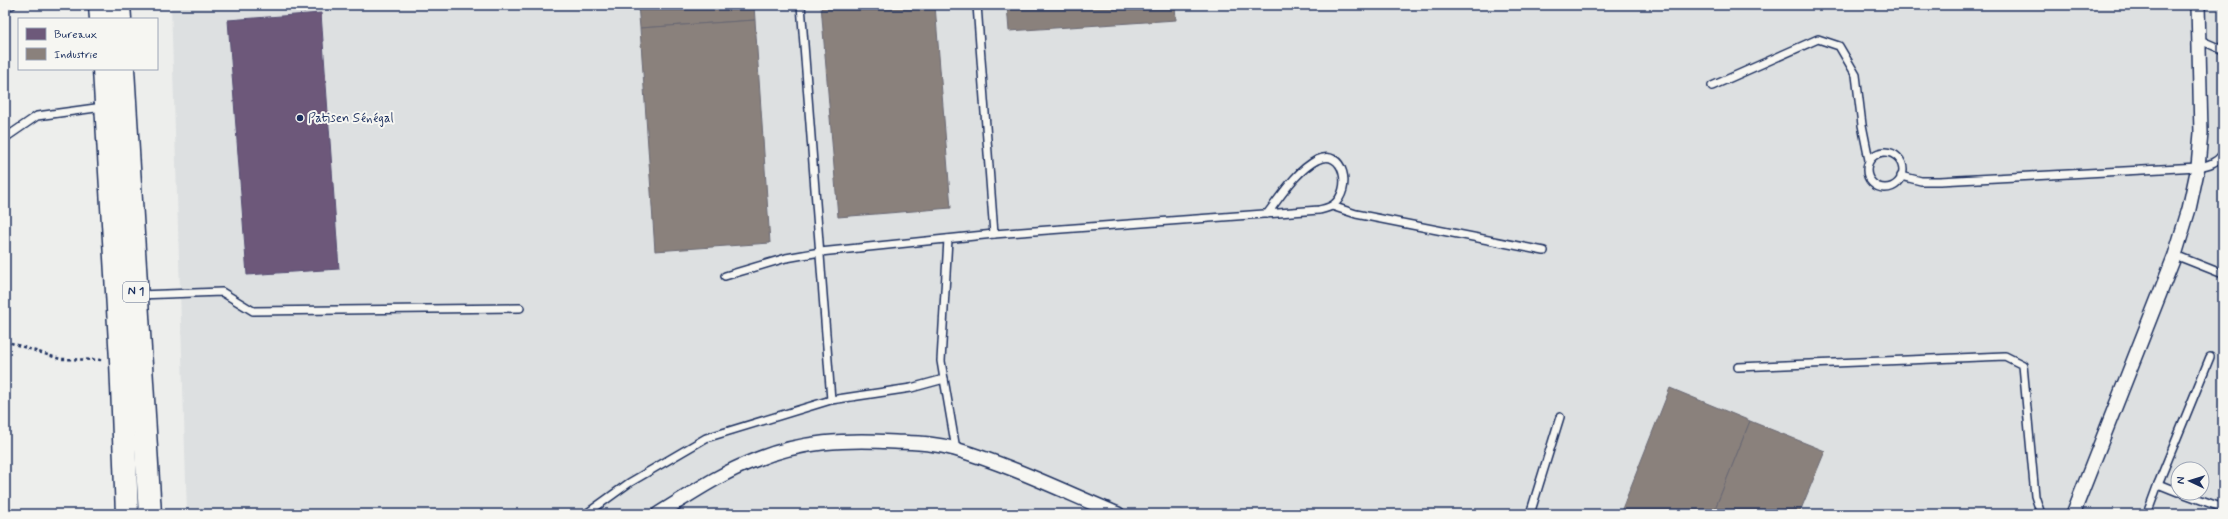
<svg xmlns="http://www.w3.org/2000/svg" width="2228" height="519" font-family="Mynerve,sans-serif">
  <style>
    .built { fill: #dde0e1; fill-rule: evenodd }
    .offices { fill: #6d597a; stroke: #544c72 }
    .industry { fill: #8a817c; stroke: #696873 }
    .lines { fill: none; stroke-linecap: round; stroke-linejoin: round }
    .service-casing { stroke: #1b2f5e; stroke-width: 10 }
    .minor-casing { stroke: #1b2f5e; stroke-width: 16 }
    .trunk-casing { stroke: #1b2f5e; stroke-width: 25 }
    .path { stroke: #1b2f5e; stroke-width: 2.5; stroke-dasharray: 3 3; stroke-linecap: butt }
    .service { stroke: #f6f6f2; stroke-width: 7 }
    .minor { stroke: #f6f6f2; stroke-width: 13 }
    .trunk { stroke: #f6f6f2; stroke-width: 22 }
    .poi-dot { fill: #1b2f5e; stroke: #f6f6f2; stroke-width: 1.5 }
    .labels { text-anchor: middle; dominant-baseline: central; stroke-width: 4; stroke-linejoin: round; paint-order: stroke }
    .shield { fill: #f6f6f2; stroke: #5d6b8a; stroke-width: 1 }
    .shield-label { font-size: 12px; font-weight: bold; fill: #1b2f5e }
    .poi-label { font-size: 13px; fill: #1b2f5e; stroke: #f6f6f2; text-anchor: start }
  </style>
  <rect width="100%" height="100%" fill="#edeeec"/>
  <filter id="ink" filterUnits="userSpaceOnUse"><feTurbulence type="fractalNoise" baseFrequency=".025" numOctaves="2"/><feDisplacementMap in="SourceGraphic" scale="8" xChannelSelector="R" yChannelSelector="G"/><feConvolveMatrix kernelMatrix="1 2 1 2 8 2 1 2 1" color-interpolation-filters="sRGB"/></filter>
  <g filter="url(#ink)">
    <path class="built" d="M171 5H2223V514H187ZM2178 469H2202V493H2178Z"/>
    <path class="offices" d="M321 13 339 269 247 275 228 20Z"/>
    <g class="industry">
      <path d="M638 5H754L755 20 640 28Z"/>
      <path d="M821 5H935L951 208 838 217Z"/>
      <path d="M1007 5H1175L1176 20 1009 31Z"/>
      <path d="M755 20 770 243 655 251 640 28Z"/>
      <path d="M1670 388 1750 421 1713 514H1620Z"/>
      <path d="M1750 421 1825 451 1799 514H1713Z"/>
    </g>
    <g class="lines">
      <defs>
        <g id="service">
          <path d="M801 5 831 400"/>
          <path d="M977 5 994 234"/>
          <path d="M5 6 12 5"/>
          <path d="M2200 40 2223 50"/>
          <path d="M1712 86 1818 39 1839 46 1856 75 1862 125 1869 160"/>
          <path d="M5 138 37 116 103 107"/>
          <circle cx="1885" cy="170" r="18"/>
          <path d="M1901 176 1921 181H1940L2198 167C2209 165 2216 163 2223 154"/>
          <path d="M1332 206 1356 214 1544 251"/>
          <path d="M2175 255 2223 274"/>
          <path d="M725 276 786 258 820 252 994 234 1319 210C1323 209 1329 208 1333 205 1353 190 1344 147 1317 160 1296 171 1281 196 1267 214"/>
          <path d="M138 295 222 292 253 311 520 308"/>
          <path d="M1738 367 2005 356 2023 365 2035 496 2041 514"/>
          <path d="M944 379 956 449"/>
          <path d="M2158 484 2210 357"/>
          <path d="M2182 493 2223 508"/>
          <path d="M586 514 629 483 706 438 831 400 911 388 944 379 941 361 948 239"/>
          <path d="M1530 514 1560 417"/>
          <path d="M2147 514 2158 484 2178 492"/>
        </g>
        <g id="minor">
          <path d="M658 514C689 495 721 473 755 460 801 441 846 439 895 442 916 443 935 443 955 449 1010 465 1065 492 1118 514"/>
          <path d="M2073 514 2175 255 2189 209 2198 167 2201 133 2198 5"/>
        </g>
        <g id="trunk">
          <path d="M100 5 101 19"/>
          <path d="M119 5 120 19"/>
          <path d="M104 69 121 360 127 514"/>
          <path d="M123 69 150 514"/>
        </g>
      </defs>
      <use href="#service" class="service-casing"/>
      <use href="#minor" class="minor-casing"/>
      <use href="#trunk" class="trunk-casing"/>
      <path class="path" d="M5 341 60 359 104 360"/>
      <use href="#service" class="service"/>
      <use href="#minor" class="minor"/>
      <use href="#trunk" class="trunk"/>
    </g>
  </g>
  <circle class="poi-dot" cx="300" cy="118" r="4"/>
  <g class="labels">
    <rect class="shield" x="123" y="282" width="26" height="20" rx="3"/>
    <g class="shield-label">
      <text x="136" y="292">N 1</text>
    </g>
    <g class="poi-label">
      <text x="308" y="118">Patisen Sénégal</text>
    </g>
  </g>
  <rect width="2228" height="519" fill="none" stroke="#f6f6f2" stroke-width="20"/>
  <rect x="10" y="10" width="2208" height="499" fill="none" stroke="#1b2f5e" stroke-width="1.5" filter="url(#ink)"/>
  <rect x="18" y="18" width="140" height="52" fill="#f6f6f2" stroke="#9ea6b7"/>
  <rect x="26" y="28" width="20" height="12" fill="#6d597a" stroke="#9ea6b7"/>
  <text x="54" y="38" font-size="12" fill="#1b2f5e">Bureaux</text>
  <rect x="26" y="48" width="20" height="12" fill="#8a817c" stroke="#9ea6b7"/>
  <text x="54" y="58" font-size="12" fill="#1b2f5e">Industrie</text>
  <g transform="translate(2190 481) rotate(274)"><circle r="19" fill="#f6f6f2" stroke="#9ea6b7"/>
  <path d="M0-3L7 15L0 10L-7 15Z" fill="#1b2f5e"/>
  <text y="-6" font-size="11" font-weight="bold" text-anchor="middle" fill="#1b2f5e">N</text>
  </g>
</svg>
